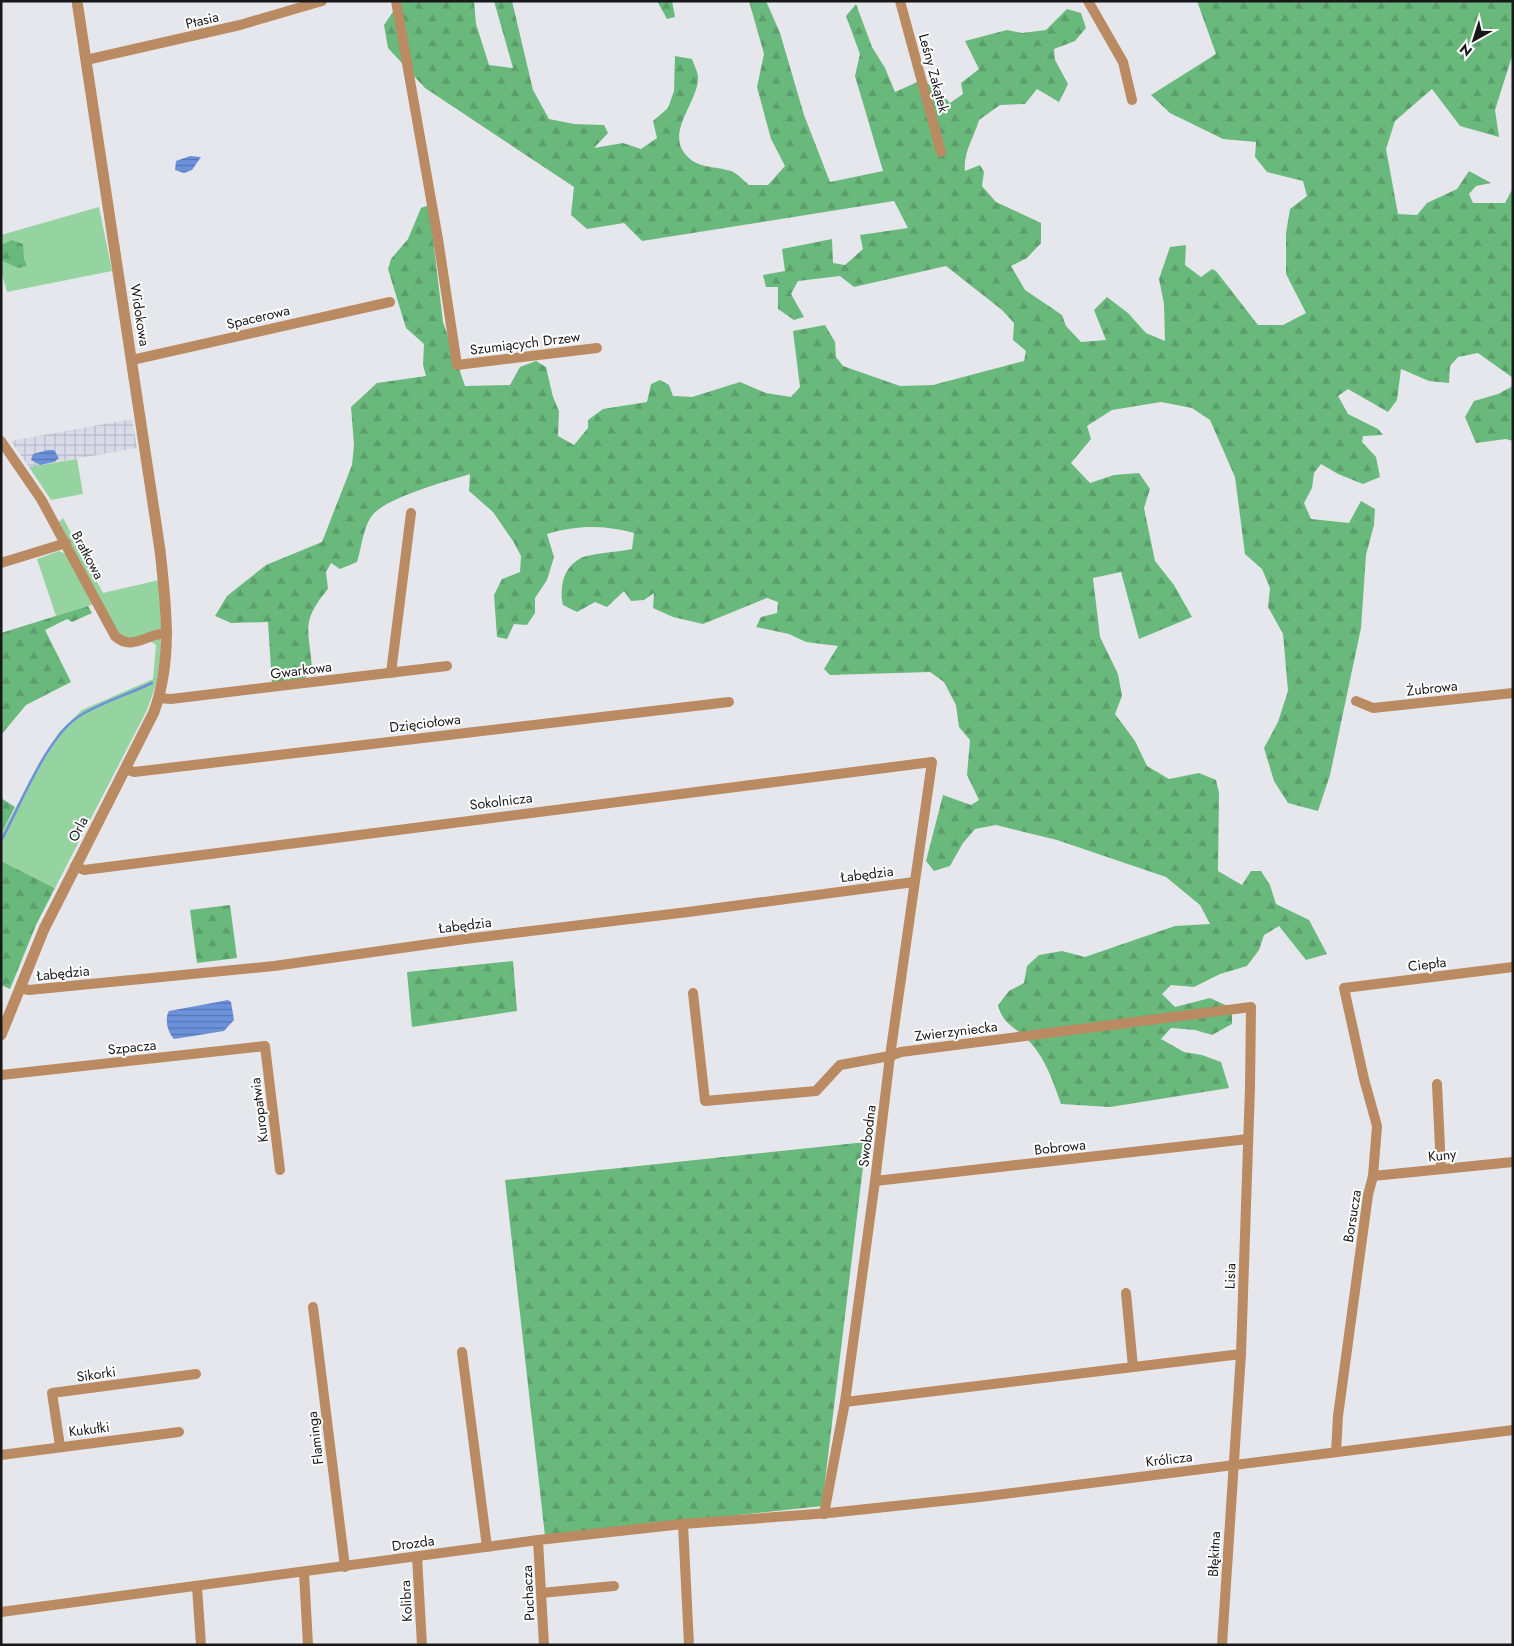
<svg xmlns="http://www.w3.org/2000/svg" width="1514" height="1646" font-family="Jost,sans-serif">
  <style>
    .industrial { fill: url(#industrial-grid) }
    .green { fill: #95d4a1 }
    .forest { fill: url(#forest-firs) }
    .water { fill: url(#water-rules) }
    .lines { fill: none; stroke-linecap: round; stroke-linejoin: round }
    .stream { stroke: #6c91db; stroke-width: 2.5 }
    .minor { stroke: #ba8b62; stroke-width: 10 }
    .tertiary { stroke: #ba8b62; stroke-width: 11 }
    .labels { text-anchor: middle; dominant-baseline: central; stroke-width: 4; stroke-linejoin: round; paint-order: stroke }
    .street-label { font-size: 14px; fill: #18181a; stroke: #fff }
  </style>
  <defs>
    <pattern id="industrial-grid" width="8" height="8" patternUnits="userSpaceOnUse" patternTransform="scale(1.25)"><rect width="8" height="8" fill="#d8dbe7"/><path d="M0 4h8M4 0v8" fill="none" stroke="#b9bbc6"/></pattern>
    <pattern id="forest-firs" width="22" height="20" patternUnits="userSpaceOnUse" patternTransform="scale(1.25)"><rect width="22" height="20" fill="#6ab97c"/><path d="M5 1l3.5 6h-7zM16 11l3.5 6h-7z" fill="#5b9e6b"/></pattern>
    <pattern id="water-rules" width="6" height="5" patternUnits="userSpaceOnUse" patternTransform="scale(1.25)"><rect width="6" height="5" fill="#6c91db"/><path d="M0 2.5h6" fill="none" stroke="#5875b1"/></pattern>
  </defs>
  <rect width="100%" height="100%" fill="#e6e7ec"/>
  <path class="industrial" d="M132 419 137 448 29 467 11 441Z"/>
  <g class="green">
    <path d="M99 207 112 271 7 292 1 271V235Z"/>
    <path d="M77 459 83 494 51 500 29 467Z"/>
    <path d="M63 518 103 593 159 580 161 628 132 640 120 638 59 522Z"/>
    <path d="M59 551 68 555 94 604 56 616 37 559Z"/>
    <path d="M160 636C163 663 156 688 146 712L55 888 1 861V834L59 732 82 710 153 679 156 645 150 641Z"/>
  </g>
  <g class="forest">
    <path d="M397 1H474L476 24 489 65 513 68 494 1H512L533 90 549 119 574 124 604 125 608 133 594 148 623 143 641 149 657 138 653 121 668 108 674 91 675 56 692 59C694 65 698 72 698 77 699 101 666 131 685 154 697 169 715 166 731 171 737 173 744 181 749 185H768L785 166 771 139 757 87 764 54 749 1H766L780 33 804 115 830 182 883 171 855 76 860 54 846 16 856 4 872 47 885 68 895 92 922 80 938 90 950 103 963 94 961 83 979 69 965 41 1007 30 1022 33 1046 30 1067 9 1081 13 1086 28 1075 41 1054 49 1055 60 1068 84 1059 102 1037 89 1025 104 1000 105 979 120C974 138 963 152 965 171L980 165 984 172 982 186 996 202 1041 223V243L1027 258 1011 266 1025 290 1062 315 1066 326 1081 342 1106 340 1094 310 1107 297 1128 313 1146 333 1165 341 1164 304 1159 279 1170 247 1186 245 1185 265 1201 277 1212 269 1216 271 1258 325H1283L1306 313 1286 274V233L1290 209 1307 196 1303 181 1267 172 1255 157 1256 142 1223 139 1170 113 1151 95 1216 54 1197 1H1513V53L1495 110 1499 137 1460 126 1432 89 1395 121 1386 149 1398 214 1417 215 1427 203 1457 189 1469 171 1491 183 1476 186 1469 194 1473 203H1505L1513 188V378L1478 353 1458 357 1450 366 1449 383 1429 381 1401 369 1397 400 1388 412 1348 389 1338 396 1348 414 1378 429 1383 435 1363 436 1362 442 1376 457 1380 477 1363 484 1338 474 1321 464 1314 473 1312 488 1304 503 1311 519 1349 523 1361 501 1375 509 1374 525 1366 555 1361 628 1330 775 1318 811 1288 803 1274 781 1264 748 1278 722 1288 691 1283 634 1268 607 1270 588 1262 569 1245 554 1235 477 1210 420 1192 408 1161 402 1112 410 1087 426 1091 439 1071 463 1090 483 1114 475 1139 473 1150 489 1144 508 1155 561 1174 585 1192 617 1139 639 1121 572 1093 578 1100 637 1118 674 1122 696 1115 714 1135 741 1147 766 1169 779 1199 773 1216 780 1219 793 1218 871 1242 885 1251 871H1261L1270 885 1276 904 1309 920 1327 954 1306 960 1279 926 1264 935 1259 950 1247 966 1220 974 1194 987 1171 985 1162 994 1175 1007 1210 998 1232 1008V1024L1212 1035 1195 1030 1171 1028 1161 1039 1184 1052 1202 1055 1221 1062 1229 1088 1110 1107 1061 1104C1053 1081 1046 1060 1030 1042 1017 1027 1003 1026 998 1005L1009 991 1024 983 1027 966 1039 955 1062 951 1085 957 1175 926 1210 924 1200 905 1166 877 1057 840 996 825 975 829 963 843 950 866 934 871 926 861 943 795 971 805 979 800 967 775 970 740 959 727 956 705 944 682 930 672 830 675 824 669 838 646 806 642 789 634 756 627 761 617 777 613 778 602 767 598 703 624 673 617 653 608 654 593 644 600 631 601 624 591 607 607 595 602 577 612 563 605C559 588 563 567 581 558 593 553 619 552 632 549L634 533C603 525 578 525 547 534L554 557 547 580 535 598V613L527 625 514 624 507 639 497 637 494 595 502 579 520 572 521 556 513 541 493 512 469 491 470 474C448 481 383 498 371 517 363 529 361 549 357 562L340 569 331 563 326 572 328 589C299 624 310 630 312 670L302 682 272 685 268 622 231 623 215 616 227 596 266 565 322 542 352 465 354 445 351 407 377 383 426 376 423 365 424 344 406 328 388 269 391 259 408 239 421 208 429 205 443 322 465 386 510 385 520 367 536 361 546 367 553 397 559 411 558 436 574 445 588 428V420L603 409 647 402 651 384 660 380 669 385 673 396 692 397 740 382 766 393 791 397 800 387 793 331 825 325 835 342 836 357 843 366 900 386 933 385 1024 361 1026 351 1013 340 1014 323 1002 310 946 266 854 287 840 276 798 281 791 294 804 317 794 320 778 309V287H766L763 275 785 271 782 249 832 239 833 263 845 265 863 249 860 235 908 228 894 201 642 241 624 223 587 229 571 215 574 187 425 88 388 48 384 25 397 6Z"/>
    <path d="M657 1H672L675 17 667 19Z"/>
    <path d="M12 240 23 244 24 259 27 266 18 268 1 260V245Z"/>
    <path d="M1513 386V441L1506 439 1476 443 1465 417 1474 401 1498 394Z"/>
    <path d="M88 606 92 613 72 622 67 619 45 630 71 682 26 705 1 735V633Z"/>
    <path d="M1 798 15 807 1 834Z"/>
    <path d="M1 861 55 888 36 925 10 989 1 985Z"/>
    <path d="M230 905 237 958 197 963 190 910Z"/>
    <path d="M513 961 517 1011 412 1027 407 972Z"/>
    <path d="M866 1142 822 1506 545 1536 505 1180Z"/>
  </g>
  <g class="water">
    <path d="M190 156 201 157 192 170 184 173 175 170 176 161Z"/>
    <path d="M48 450H54L59 458 54 462 40 465 31 460 33 454Z"/>
    <path d="M228 1000 231 1002 234 1020 224 1031 174 1039C168 1033 164 1019 169 1011Z"/>
  </g>
  <g class="lines">
    <path class="stream" d="M1 841C20 806 47 735 81 715 103 702 129 694 152 683"/>
    <g class="minor">
      <path d="M396 1 438 239 457 365 597 348"/>
      <path d="M900 1 941 152"/>
      <path d="M1088 1 1123 62 1132 100"/>
      <path d="M86 60 240 25 322 1"/>
      <path d="M132 360 390 302"/>
      <path d="M1 441 41 499 115 636C132 652 148 633 167 633"/>
      <path d="M1 563 66 543"/>
      <path d="M391 673 411 513"/>
      <path d="M159 698 171 699 447 666"/>
      <path d="M1356 701 1373 708 1513 693"/>
      <path d="M125 769 134 772 729 702"/>
      <path d="M75 866 84 870 932 762 890 1056 875 1181 845 1402 824 1514"/>
      <path d="M20 988 29 990 274 966 465 939 688 912 914 882"/>
      <path d="M693 993 705 1101 816 1091 840 1065 890 1056 901 1052 1251 1007 1250 1087 1241 1354 1222 1645"/>
      <path d="M1 1075 265 1046 280 1170"/>
      <path d="M1437 1084 1441 1169"/>
      <path d="M1373 1176 1513 1162"/>
      <path d="M875 1181 1248 1139"/>
      <path d="M1126 1293 1133 1367"/>
      <path d="M313 1307 345 1567"/>
      <path d="M462 1352 487 1547"/>
      <path d="M845 1402 1241 1354"/>
      <path d="M60 1446 52 1393 196 1374"/>
      <path d="M1336 1452 1338 1416 1368 1195 1373 1176 1377 1126 1364 1079 1344 988 1513 967"/>
      <path d="M1 1455 179 1432"/>
      <path d="M683 1524 689 1645"/>
      <path d="M538 1540 544 1645"/>
      <path d="M417 1557 422 1645"/>
      <path d="M304 1573 308 1645"/>
      <path d="M197 1587 201 1645"/>
      <path d="M541 1593 614 1586"/>
      <path d="M1 1612 538 1540 683 1524 829 1513 980 1497 1513 1430"/>
    </g>
    <path class="tertiary" d="M1 1035 44 929 154 712C173 659 166 605 160 550L77 1"/>
  </g>
  <g class="labels">
    <g class="street-label">
      <text transform="translate(202 20) rotate(-13)">Ptasia</text>
      <text transform="translate(934 73) rotate(75)">Leśny Zakątek</text>
      <text transform="translate(140 315) rotate(81)">Widokowa</text>
      <text transform="translate(258 317) rotate(-13)">Spacerowa</text>
      <text transform="translate(525 343) rotate(-7)">Szumiących Drzew</text>
      <text transform="translate(88 555) rotate(62)">Bratkowa</text>
      <text transform="translate(301 670) rotate(-7)">Gwarkowa</text>
      <text transform="translate(1432 688) rotate(-6)">Żubrowa</text>
      <text transform="translate(425 723) rotate(-7)">Dzięciołowa</text>
      <text transform="translate(501 801) rotate(-7)">Sokolnicza</text>
      <text transform="translate(78 829) rotate(-63)">Orla</text>
      <text transform="translate(867 874) rotate(-7)">Łabędzia</text>
      <text transform="translate(465 925) rotate(-7)">Łabędzia</text>
      <text transform="translate(1427 964) rotate(-7)">Ciepła</text>
      <text transform="translate(63 973) rotate(-6)">Łabędzia</text>
      <text transform="translate(956 1031) rotate(-7)">Zwierzyniecka</text>
      <text transform="translate(132 1047) rotate(-6)">Szpacza</text>
      <text transform="translate(259 1110) rotate(-97)">Kuropatwia</text>
      <text transform="translate(867 1136) rotate(-83)">Swobodna</text>
      <text transform="translate(1060 1147) rotate(-6)">Bobrowa</text>
      <text transform="translate(1442 1155) rotate(-6)">Kuny</text>
      <text transform="translate(1352 1216) rotate(-81)">Borsucza</text>
      <text transform="translate(1230 1276) rotate(-88)">Lisia</text>
      <text transform="translate(96 1374) rotate(-8)">Sikorki</text>
      <text transform="translate(89 1429) rotate(-7)">Kukułki</text>
      <text transform="translate(315 1438) rotate(-97)">Flaminga</text>
      <text transform="translate(1169 1459) rotate(-7)">Królicza</text>
      <text transform="translate(413 1543) rotate(-8)">Drozda</text>
      <text transform="translate(1214 1554) rotate(-87)">Błękitna</text>
      <text transform="translate(528 1593) rotate(-93)">Puchacza</text>
      <text transform="translate(406 1601) rotate(-93)">Kolibra</text>
    </g>
  </g>
  <rect width="1514" height="1646" fill="none" stroke="#18181a" stroke-width="5"/>
  <g transform="translate(1474 40) rotate(219)" stroke="#ffffff" stroke-width="4" paint-order="stroke">
  <path d="M0-4L9 19L0 12L-9 19Z" fill="#18181a"/>
  <text y="-8" font-size="14" font-weight="bold" text-anchor="middle" fill="#18181a">N</text>
  </g>
</svg>
